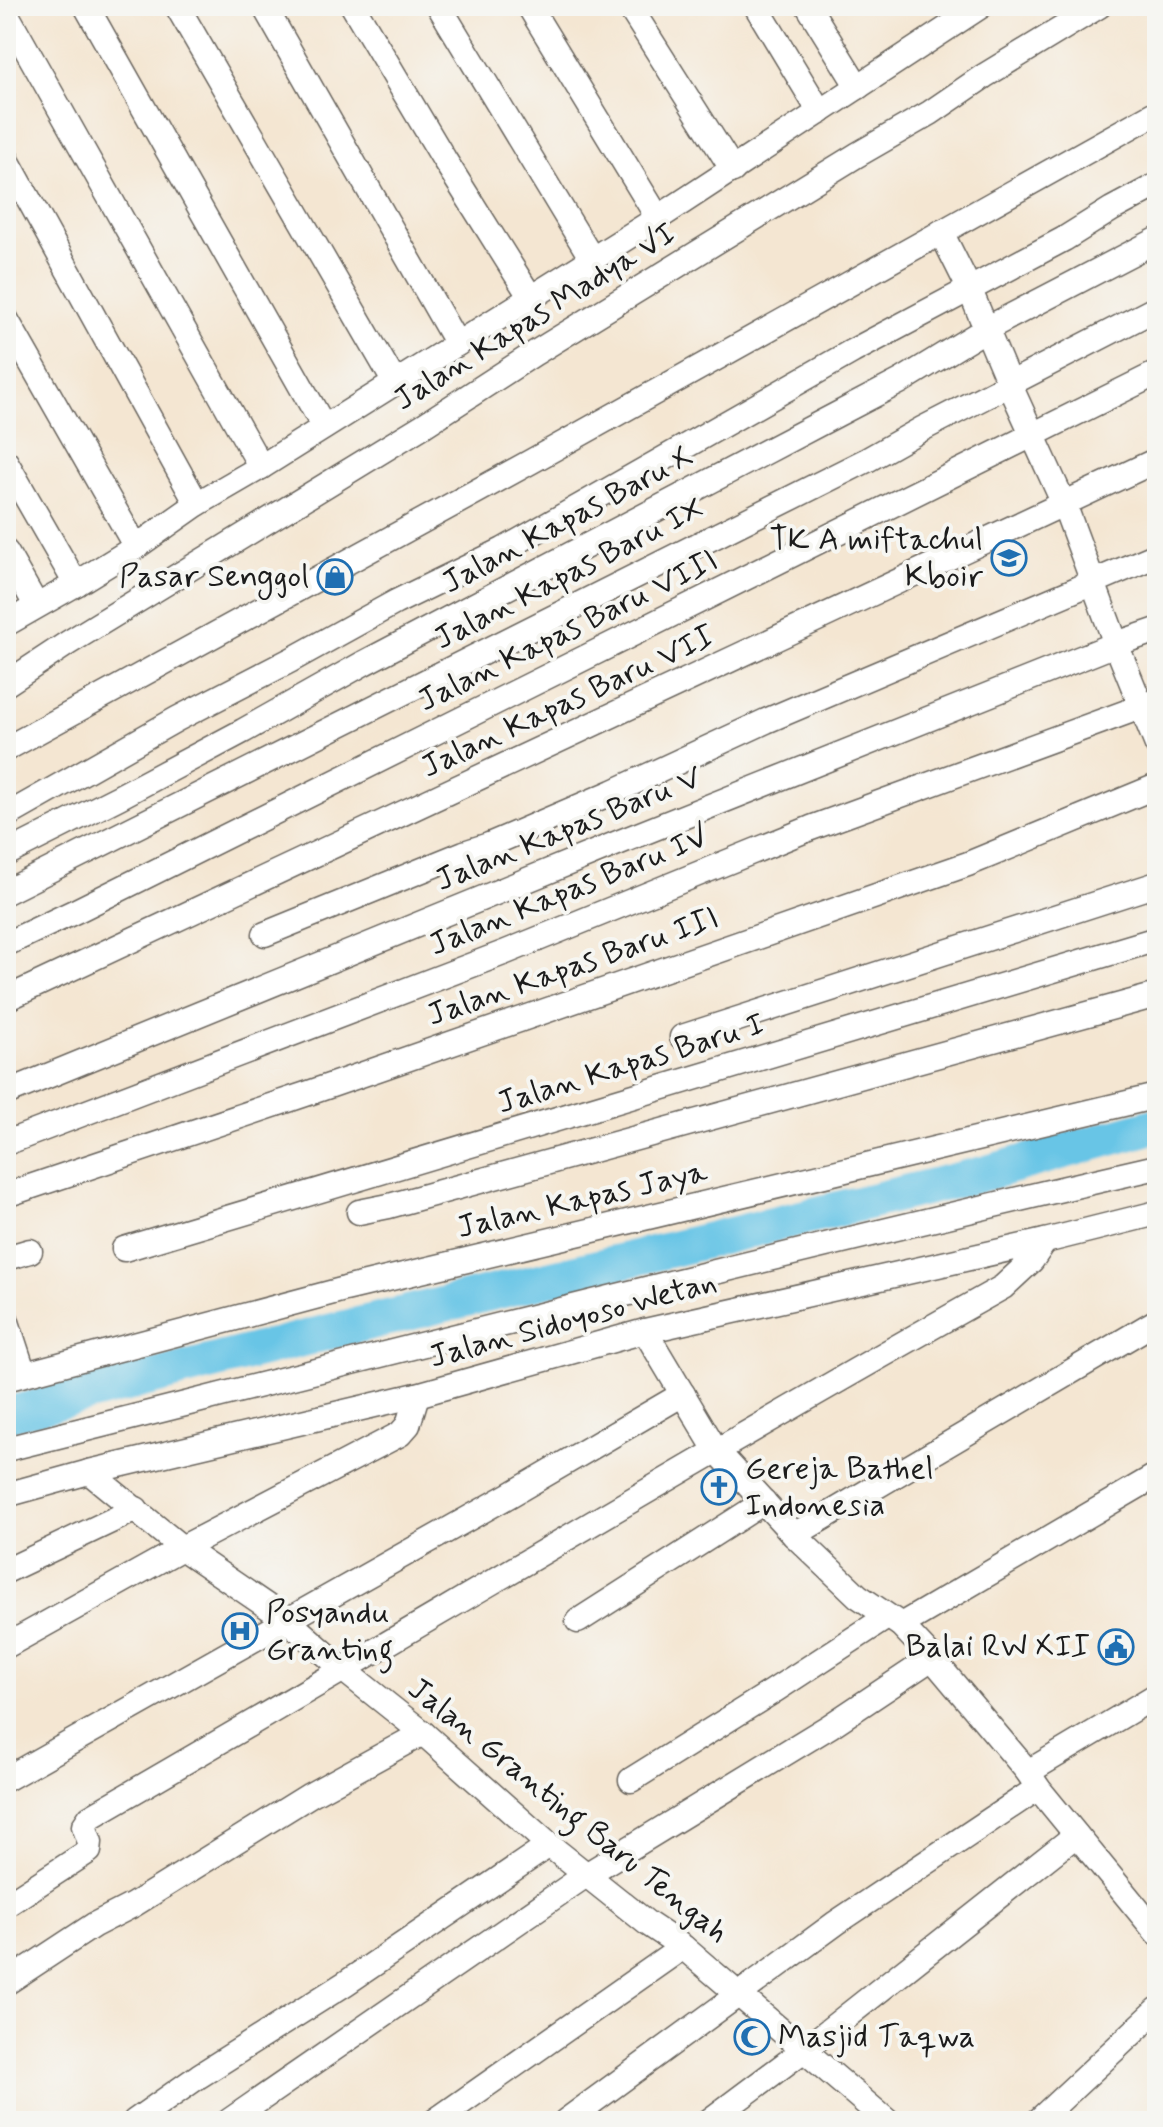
<svg xmlns="http://www.w3.org/2000/svg" width="1163" height="2127" font-family="Mynerve,sans-serif">
  <style>
    .lines { fill: none; stroke-linecap: round; stroke-linejoin: round }
    .river { stroke: #68c5e6; stroke-width: 36 }
    .street-casing { stroke: #68635c; stroke-width: 27 }
    .street { stroke: #fff; stroke-width: 24 }
    .labels { text-anchor: middle; dominant-baseline: central; stroke-width: 8; stroke-linejoin: round; paint-order: stroke }
    .street-label { font-size: 32px; fill: #1c1c1c; stroke: #f6f6f2 }
    .poi-label { font-size: 32px; fill: #1c1c1c; stroke: #f6f6f2; text-anchor: end }
  </style>
  <rect width="100%" height="100%" fill="#f6f6f2"/>
  <filter id="ink" filterUnits="userSpaceOnUse"><feTurbulence type="fractalNoise" baseFrequency=".0125" numOctaves="2"/><feDisplacementMap in="SourceGraphic" scale="16" xChannelSelector="R" yChannelSelector="G"/><feConvolveMatrix kernelMatrix="1 2 1 2 8 2 1 2 1" color-interpolation-filters="sRGB"/></filter>
  <filter id="wash" filterUnits="userSpaceOnUse"><feTurbulence type="fractalNoise" baseFrequency=".006" numOctaves="4" result="noise"/><feDisplacementMap in="SourceGraphic" scale="32" xChannelSelector="R" yChannelSelector="G"/><feGaussianBlur stdDeviation="1.8" result="paint"/><feColorMatrix in="noise" values="0 0 0 0 0 0 0 0 0 0 0 0 0 0 0 0 0 1.4 0 .05"/><feComposite in="paint" operator="in"/></filter>
  <g filter="url(#wash)">
    <rect width="100%" height="100%" fill="#f4e6d2"/>
    <g class="lines">
      <path class="river" d="M6 1415 329 1332 983 1174 1157 1125"/>
    </g>
  </g>
  <g filter="url(#ink)">
    <g class="lines">
      <defs>
        <g id="street">
          <path d="M86 6 324 427"/>
          <path d="M177 6 395 383"/>
          <path d="M264 6 457 344"/>
          <path d="M353 6 444 159 531 298"/>
          <path d="M439 6 592 259"/>
          <path d="M529 6 658 218"/>
          <path d="M629 6 733 170"/>
          <path d="M756 6 820 112"/>
          <path d="M808 6 858 87"/>
          <path d="M6 13 261 467"/>
          <path d="M6 158 197 504"/>
          <path d="M941 232 969 288 1009 383 1064 504 1116 644 1157 745"/>
          <path d="M6 319 136 547"/>
          <path d="M6 462 76 584"/>
          <path d="M6 552 36 605"/>
          <path d="M6 624 76 584 136 547 197 504 261 467 658 218 981 6"/>
          <path d="M6 684 68 643 421 427 535 353 857 155 930 113 984 76 1099 6"/>
          <path d="M6 749 532 461 1157 112"/>
          <path d="M6 816 177 719 291 660 396 602 503 550 853 351 1064 239 1112 209 1157 185"/>
          <path d="M6 854 119 797 243 731 364 663 836 415 901 381 986 329 1157 240"/>
          <path d="M6 892 867 460 922 429 1157 308"/>
          <path d="M265 934 464 853 489 845 613 792 766 721 1157 555"/>
          <path d="M6 944 78 910 1157 373"/>
          <path d="M6 999 1157 460"/>
          <path d="M682 1037 1157 884"/>
          <path d="M6 1093 620 842 1116 644 1157 630"/>
          <path d="M6 1143 506 952 811 828 1157 701"/>
          <path d="M6 1195 306 1094 968 864 1157 786"/>
          <path d="M359 1212 389 1206 1157 995"/>
          <path d="M124 1249 1157 939"/>
          <path d="M6 1258 30 1251"/>
          <path d="M6 1319 24 1374"/>
          <path d="M645 1331 716 1450 794 1535 858 1596 901 1625 932 1658 1028 1772 1038 1788 1157 1933"/>
          <path d="M6 1379 345 1289 1157 1096"/>
          <path d="M6 1449C389 1353 772 1255 1157 1167"/>
          <path d="M89 1472 182 1548 287 1620 344 1670 423 1733 549 1845 647 1923 683 1947 887 2121"/>
          <path d="M6 1495 89 1472 417 1395 645 1331 1045 1241 1157 1213"/>
          <path d="M794 1535 1157 1321"/>
          <path d="M6 1571 136 1509"/>
          <path d="M578 1621 764 1502"/>
          <path d="M901 1625 1157 1475"/>
          <path d="M6 1646 182 1548 400 1434 408 1425 417 1395"/>
          <path d="M1028 1772 1157 1695"/>
          <path d="M6 1779 510 1495 683 1394"/>
          <path d="M631 1780 772 1692 887 1617"/>
          <path d="M6 1905 89 1851 90 1842 84 1826 90 1817C395 1641 696 1459 1003 1287L1032 1260 1045 1241"/>
          <path d="M6 1983 94 1925 133 1905 310 1795 423 1733"/>
          <path d="M135 2121 199 2076 346 1983 549 1845"/>
          <path d="M229 2121 586 1875 830 1726 932 1658"/>
          <path d="M435 2121 683 1947"/>
          <path d="M566 2121 836 1923 1038 1788"/>
          <path d="M709 2121 804 2050 1076 1835"/>
          <path d="M1038 2121 1157 2010"/>
        </g>
      </defs>
      <use href="#street" class="street-casing"/>
      <use href="#street" class="street"/>
    </g>
  </g>
  <defs>
    <symbol id="school-ring" viewBox="-11 -11 22 22"><circle r="9.5" fill="#f6f6f2" stroke="#1f6fb2" stroke-width="1.5"/><path d="M0-5L7-2L0 1L-7-2ZM-4 1L0 2.5L4 1V4Q0 6-4 4Z" fill="#1f6fb2"/></symbol>
    <symbol id="shop-ring" viewBox="-11 -11 22 22"><circle r="9.5" fill="#f6f6f2" stroke="#1f6fb2" stroke-width="1.5"/><path d="M-5-2.5h2.3a2.7 3.5 0 0 1 5.4 0H5L5.5 6h-11ZM-1.5-2.5h3a1.5 2.3 0 0 0-3 0Z" fill="#1f6fb2"/></symbol>
    <symbol id="church-ring" viewBox="-11 -11 22 22"><circle r="9.5" fill="#f6f6f2" stroke="#1f6fb2" stroke-width="1.5"/><path d="M-1.2-6h2.4v3.5h3.3v2.4h-3.3V6h-2.4V-.1h-3.3v-2.4h3.3Z" fill="#1f6fb2"/></symbol>
    <symbol id="hospital-ring" viewBox="-11 -11 22 22"><circle r="9.5" fill="#f6f6f2" stroke="#1f6fb2" stroke-width="1.5"/><path d="M-5-5h3v3.5h4V-5h3V5h-3V1.5h-4V5h-3Z" fill="#1f6fb2"/></symbol>
    <symbol id="civic-ring" viewBox="-11 -11 22 22"><circle r="9.5" fill="#f6f6f2" stroke="#1f6fb2" stroke-width="1.5"/><path d="M-.6-6.5H3V-4.5H.6V-3L4-1V1h2V6H-6V1h2V-1L-.6-3ZM-1.2 2.5V6h2.4V2.5Z" fill="#1f6fb2"/></symbol>
    <symbol id="mosque-ring" viewBox="-11 -11 22 22"><circle r="9.5" fill="#f6f6f2" stroke="#1f6fb2" stroke-width="1.5"/><path d="M3.5-4.9A6 6 0 1 0 3.5 4.9A5 5 0 1 1 3.5-4.9Z" fill="#1f6fb2"/></symbol>
  </defs>
  <g fill-rule="evenodd">
    <use href="#school-ring" x="989" y="538" width="40" height="40"/>
    <use href="#shop-ring" x="315" y="557" width="40" height="40"/>
    <use href="#church-ring" x="699" y="1467" width="40" height="40"/>
    <use href="#hospital-ring" x="220" y="1611" width="40" height="40"/>
    <use href="#civic-ring" x="1096" y="1627" width="40" height="40"/>
    <use href="#mosque-ring" x="732" y="2017" width="40" height="40"/>
  </g>
  <g class="labels">
    <g class="street-label">
      <text transform="translate(535 317) rotate(-32)">Jalan Kapas Madya VI</text>
      <text transform="translate(568 520) rotate(-28)">Jalan Kapas Baru X</text>
      <text transform="translate(569 574) rotate(-27)">Jalan Kapas Baru IX</text>
      <text transform="translate(568 631) rotate(-26)">Jalan Kapas Baru VIII</text>
      <text transform="translate(568 702) rotate(-25)">Jalan Kapas Baru VII</text>
      <text transform="translate(569 829) rotate(-22)">Jalan Kapas Baru V</text>
      <text transform="translate(569 891) rotate(-22)">Jalan Kapas Baru IV</text>
      <text transform="translate(573 967) rotate(-19)">Jalan Kapas Baru III</text>
      <text transform="translate(631 1064) rotate(-17)">Jalan Kapas Baru I</text>
      <text transform="translate(582 1200) rotate(-13)">Jalan Kapas Jaya</text>
      <text transform="translate(573 1320) rotate(-15)">Jalan Sidoyoso Wetan</text>
      <text transform="translate(568 1811) rotate(39)">Jalan Granting Baru Tengah</text>
    </g>
    <g class="poi-label">
      <text x="983" y="540">TK A miftachul<tspan x="983" dy="37">Kboir</tspan></text>
      <text x="309" y="577">Pasar Senggol</text>
      <text x="745" y="1469" text-anchor="start">Gereja Bathel<tspan x="745" dy="37">Indonesia</tspan></text>
      <text x="266" y="1613" text-anchor="start">Posyandu<tspan x="266" dy="37">Granting</tspan></text>
      <text x="1090" y="1647">Balai RW XII</text>
      <text x="778" y="2037" text-anchor="start">Masjid Taqwa</text>
    </g>
  </g>
  <rect width="1163" height="2127" fill="none" stroke="#f6f6f2" stroke-width="32"/>
</svg>
